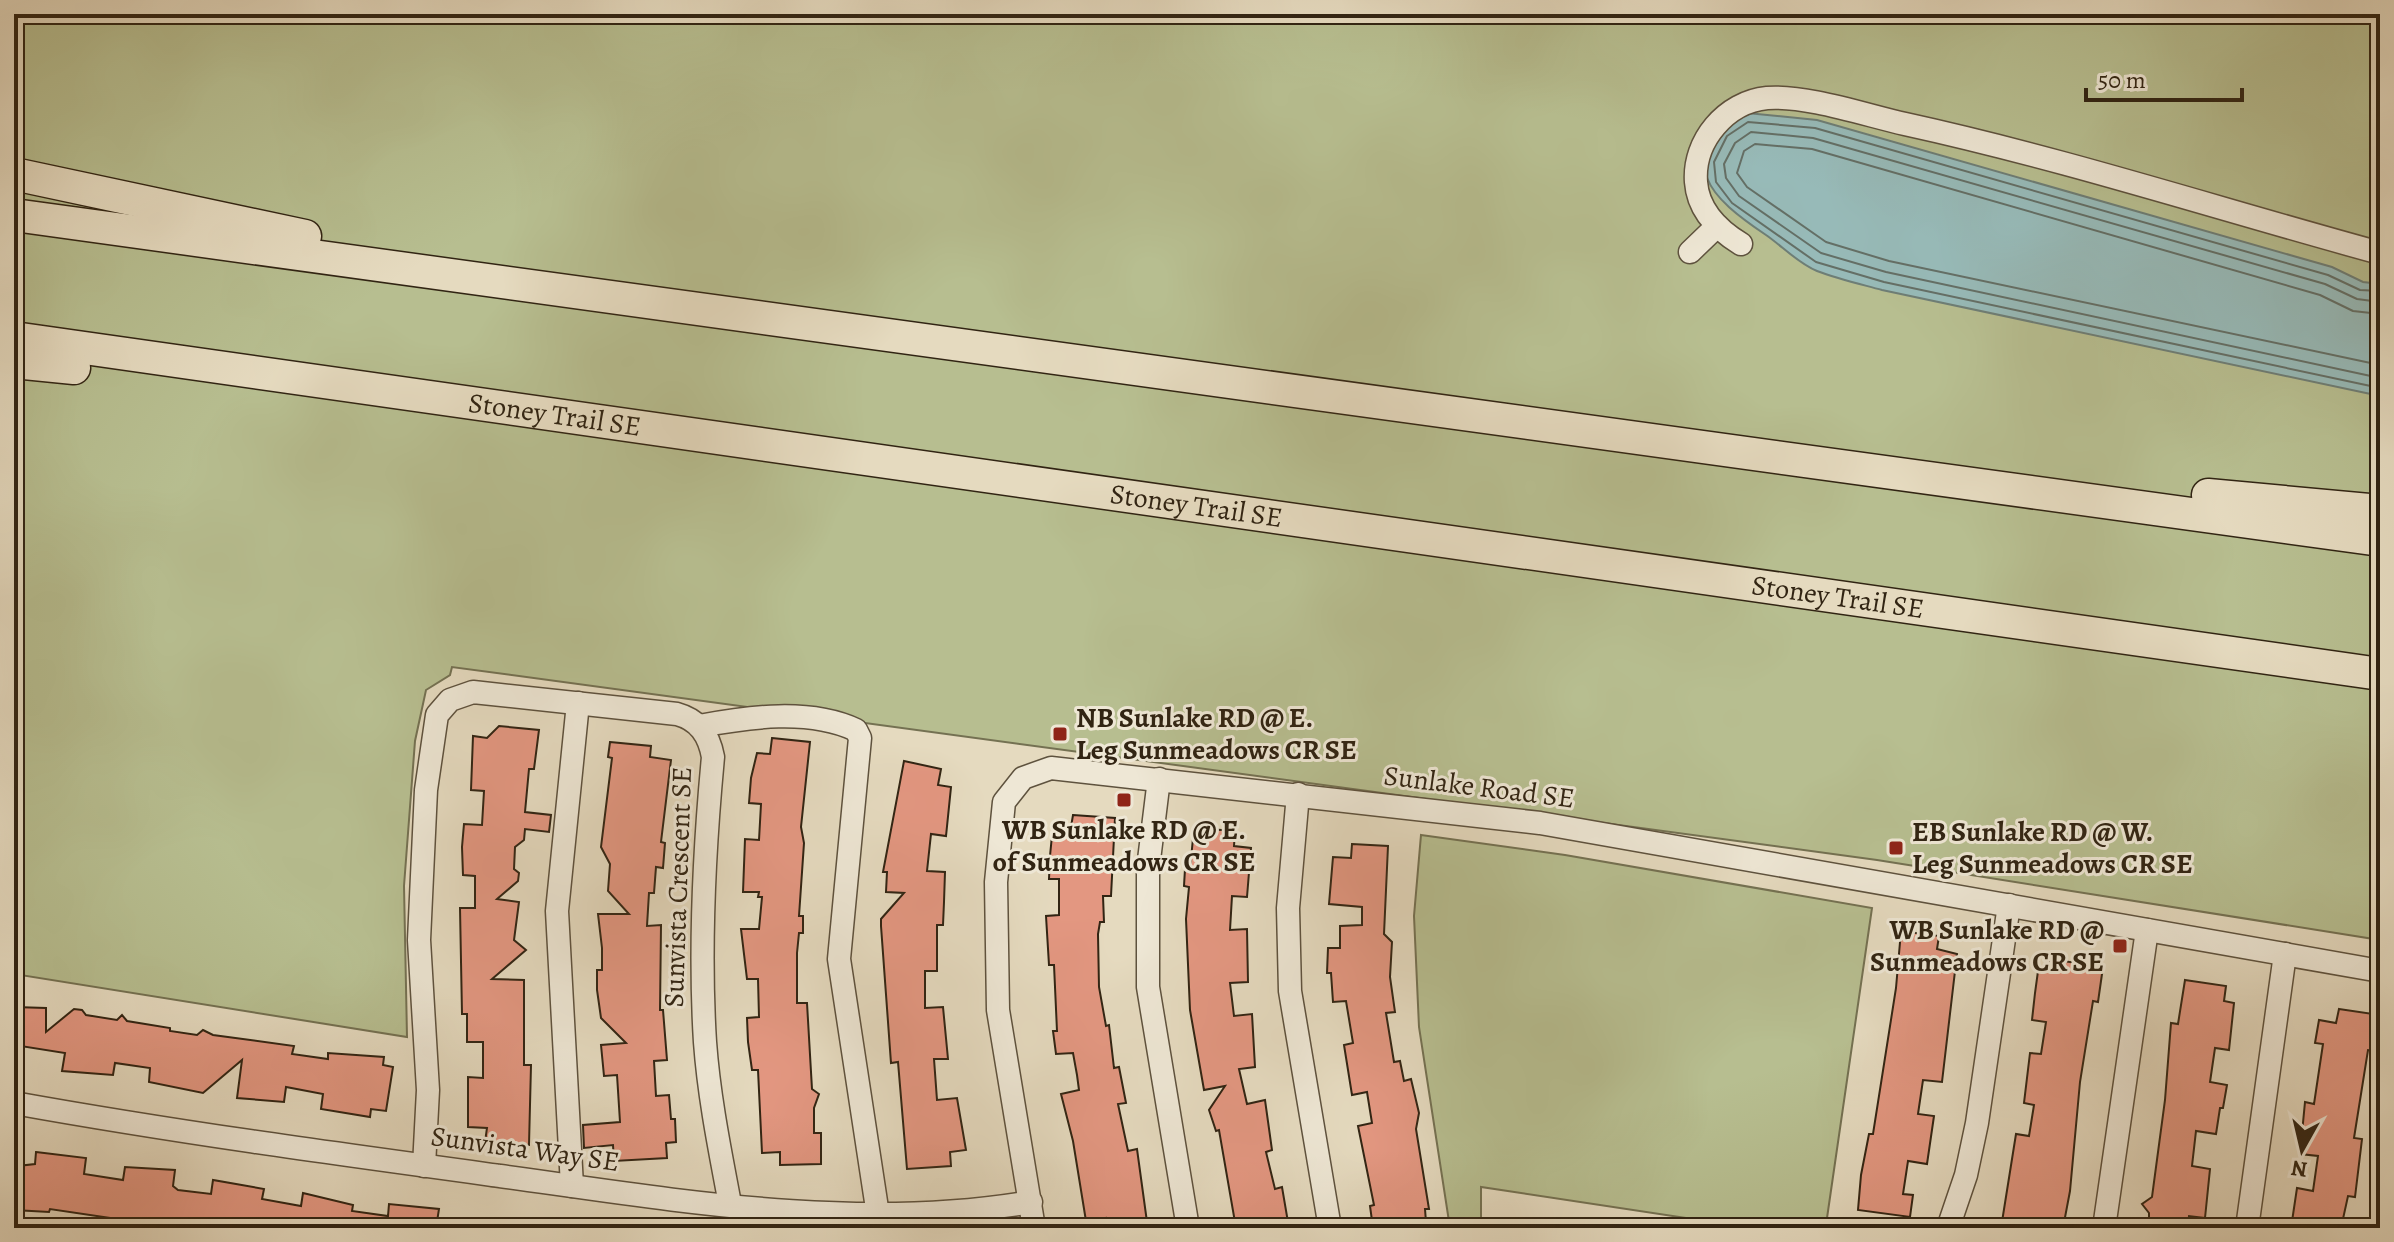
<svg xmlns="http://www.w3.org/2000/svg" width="2394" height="1242" font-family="Alegreya,serif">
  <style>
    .green { fill: #b7be90; stroke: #747152; stroke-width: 2 }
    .water { fill: #97bab8; stroke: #6e7e76; stroke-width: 2 }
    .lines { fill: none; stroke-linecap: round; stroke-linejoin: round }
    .shore { stroke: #646f66; stroke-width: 2 }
    .building { fill: #e39781; stroke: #312413; stroke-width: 2 }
    .minor-casing { stroke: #5e523e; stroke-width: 25 }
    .highway-casing { stroke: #312413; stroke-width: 35 }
    .minor { stroke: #eee7d5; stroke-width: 22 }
    .highway { stroke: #e5dabf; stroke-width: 32 }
    .poi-dot { fill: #8f2418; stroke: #eee7d5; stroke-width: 3 }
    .labels { text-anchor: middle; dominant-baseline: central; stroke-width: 6; stroke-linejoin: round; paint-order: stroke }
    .street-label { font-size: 28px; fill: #312413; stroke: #eee7d5 }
    .poi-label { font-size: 28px; font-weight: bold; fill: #312413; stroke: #eee7d5; text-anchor: start }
  </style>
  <rect width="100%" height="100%" fill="#e5dabf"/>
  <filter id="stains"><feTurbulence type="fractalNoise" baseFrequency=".0025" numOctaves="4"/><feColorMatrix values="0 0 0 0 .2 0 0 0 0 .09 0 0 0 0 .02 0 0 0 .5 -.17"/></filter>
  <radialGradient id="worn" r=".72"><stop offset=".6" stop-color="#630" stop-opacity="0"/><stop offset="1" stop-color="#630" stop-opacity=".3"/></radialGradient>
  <g class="green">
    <path d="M14 14H2380V940L1877 860 452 667 450 675 426 690 415 741 404 886 407 1037 14 974Z"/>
    <path d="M1421 835 1565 855 1872 908 1827 1218 1885 1228H1752L1481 1187V1228H1450L1419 1027 1414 916Z"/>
  </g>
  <path class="water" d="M1747 113 1817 120 2332 267 2363 282 2380 284V396L1882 290C1860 284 1838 279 1817 271 1799 264 1782 246 1766 235 1711 198 1671 162 1747 113Z"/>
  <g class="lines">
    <g class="shore">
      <path d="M2380 291 2360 290 2328 275 1815 128 1748 122 1727 136 1714 162 1716 182 1732 203 1816 262 1884 282 2380 388"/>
      <path d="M2380 302 2357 299 2325 284 1813 138 1751 132 1735 143 1724 164 1726 178 1739 196 1821 253 1886 272 2380 378"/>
      <path d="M2380 314 2353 311 2320 295 1812 149 1755 144 1744 151 1737 173 1747 187 1826 242 1889 261 2380 365"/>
    </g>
  </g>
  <g class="building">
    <path d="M499 726 539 730 534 769H529L525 812 551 815 549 832 525 829 524 840 515 847 514 869 519 873 518 881 497 899 519 902 514 940 526 950 492 979 524 980V1065H531L529 1145 485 1142 487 1128 468 1127V1077L483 1078V1042H467V1014H462L460 908H475V876L463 875 462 847 464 824 482 825 484 791 471 790 473 736 487 738Z"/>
    <path d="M772 738 810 742 801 827 804 843 799 916H803V933H799L797 953V1003H807L812 1089 819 1094 814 1108V1133H821V1164L780 1165V1152L762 1153 758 1070H752L748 1042 747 1018 759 1017 758 979H747L741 929H759L762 897H758L759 892H743L745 839 759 840 761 804 749 803 751 778 757 753 770 754Z"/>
    <path d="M610 742 651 746 650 757 671 760 661 842 665 843 663 868 656 867 654 893H649L647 926 661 925 660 1010H663L667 1060 654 1061 656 1096 669 1095 671 1119H675L676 1142 666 1143 667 1158 614 1161 613 1145 584 1148 583 1125 620 1122 617 1075 604 1076 601 1045 626 1043 601 1018 597 990V970H602V948L598 914H629L608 891 610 864 601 847 612 758 608 757Z"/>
    <path d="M904 761 941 769 938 785 951 787 946 836 931 834 927 871 945 872 944 902 943 925H937V971H925V1008L943 1007 948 1059H934L937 1100 957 1098 966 1150 950 1152 951 1166 907 1169 898 1062 891 1063 881 926V919L904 893 886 892 887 872H883Z"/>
    <path d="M1073 815 1115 818 1111 896H1103L1104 922H1100L1098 934 1099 987 1106 1026 1109 1025 1114 1068 1119 1067 1126 1103 1118 1104 1128 1151 1137 1149 1147 1222 1113 1228H1108L1106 1218 1086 1221 1073 1141 1061 1094 1079 1090 1077 1075 1073 1053 1056 1054 1053 1031H1057L1054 965H1049L1046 916 1059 915V879H1049L1050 856 1053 825 1071 827Z"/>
    <path d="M1194 828 1235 831 1234 846 1251 848 1247 897 1232 896 1230 930 1247 929 1248 982 1230 983 1234 1016 1252 1014 1255 1067 1239 1069 1247 1104 1265 1100 1272 1150 1266 1152 1275 1189 1282 1187 1289 1228H1236L1219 1130 1216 1131 1209 1110 1225 1086 1204 1090 1190 1010 1186 919 1189 887 1184 886 1185 869H1190Z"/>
    <path d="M1352 844 1388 846 1384 934 1392 942 1390 977 1395 1012 1386 1013 1394 1062 1400 1061 1404 1081 1411 1079 1419 1113 1416 1129 1429 1209H1425L1426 1222 1384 1228H1373L1370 1206 1374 1205 1358 1126 1372 1123 1367 1092 1352 1095 1344 1045 1353 1043 1346 1001 1333 1002 1331 973H1327L1328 948H1340V926L1362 925V907L1329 904 1333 857 1351 858Z"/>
    <path d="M1901 931 1939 936 1937 949 1957 954 1942 1082 1923 1080 1918 1114 1934 1116 1927 1164 1908 1161 1903 1194 1913 1195 1910 1217 1858 1210 1861 1175 1869 1134H1873L1896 988Z"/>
    <path d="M2050 959 2103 967 2098 1002 2093 1001 2080 1082 2070 1191 2063 1228H2001L2016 1134 2029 1136 2034 1105 2024 1103 2030 1053 2041 1054 2046 1022 2032 1020 2035 993 2038 971 2048 972Z"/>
    <path d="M2185 980 2226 986 2224 1001 2234 1003 2229 1050 2215 1048 2210 1082 2227 1085 2223 1108H2220L2216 1134 2196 1131 2192 1166 2210 1169 2205 1218 2189 1216 2188 1228H2182L2149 1224V1213L2142 1204 2152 1197 2165 1100 2171 1023 2178 1024Z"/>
    <path d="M14 1007 46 1008V1032L74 1009 82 1010 86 1015 117 1020 122 1015 127 1021 170 1028V1031L197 1035 203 1030 213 1035 294 1046 292 1054 328 1059V1053L384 1057 383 1065 393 1067 386 1111 371 1109 370 1117 321 1109 323 1094 286 1087 284 1102 237 1098 242 1060 203 1093 149 1082 150 1068 115 1063 113 1075 62 1071 65 1053 14 1045Z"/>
    <path d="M2339 1009 2380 1015 2376 1051 2368 1050 2354 1138 2362 1139 2355 1197 2348 1196 2341 1228H2291L2297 1188 2313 1191 2318 1156 2300 1154 2305 1102 2314 1104 2323 1044 2315 1043 2319 1020 2336 1023Z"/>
    <path d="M36 1152 86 1158 84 1174 123 1180 125 1167 175 1170 173 1186 178 1190 211 1194 213 1180 264 1189 262 1199 301 1206 303 1193 353 1205 352 1211 388 1216 389 1204 439 1209 436 1228H146L117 1219 50 1209 49 1212 14 1210 18 1166 35 1164Z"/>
  </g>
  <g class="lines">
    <defs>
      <g id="minor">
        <path d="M1741 244C1718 230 1698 210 1696 182 1693 141 1726 102 1767 98 1807 95 1865 115 1905 124 2065 159 2222 210 2380 253"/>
        <path d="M1690 252 1717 226"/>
        <path d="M699 726C749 717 809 708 856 730L860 738 839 959 880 1228"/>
        <path d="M1159 779 1148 868V987L1188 1228"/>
        <path d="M1298 794 1288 908 1290 991 1330 1228"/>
        <path d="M14 1103C175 1132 338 1154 500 1176 674 1200 856 1232 1031 1202"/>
        <path d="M424 1166 428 1090 419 940 426 790 437 715 450 700 473 692 677 714C699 720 709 735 713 757 704 852 699 946 705 1042 709 1097 720 1151 730 1204"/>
        <path d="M572 1186 557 911 578 703"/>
        <path d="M1034 1228 998 1010 996 882 1004 802 1023 778 1051 768 1540 823 2380 971"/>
        <path d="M1948 1228 1966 1175 1977 1123 2009 905"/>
        <path d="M2104 1228 2147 930"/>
        <path d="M2247 1228 2285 954"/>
      </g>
      <g id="highway">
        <path d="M14 174 305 236"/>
        <path d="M14 215C802 326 1592 425 2380 540"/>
        <path id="s1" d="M14 338 2380 674"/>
        <path d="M14 362 74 368"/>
        <path d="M2208 495 2380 511"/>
      </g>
    </defs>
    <use href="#minor" class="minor-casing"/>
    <use href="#highway" class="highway-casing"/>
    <use href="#minor" class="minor"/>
    <use href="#highway" class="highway"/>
  </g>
  <g class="poi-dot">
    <rect x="1052" y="726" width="16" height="16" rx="4"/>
    <rect x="1116" y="792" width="16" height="16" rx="4"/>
    <rect x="1888" y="840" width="16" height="16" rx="4"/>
    <rect x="2112" y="938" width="16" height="16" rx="4"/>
  </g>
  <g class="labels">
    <g class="street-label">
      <text stroke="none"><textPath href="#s1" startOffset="546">Stoney Trail SE</textPath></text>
      <text stroke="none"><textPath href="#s1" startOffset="1194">Stoney Trail SE</textPath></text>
      <text stroke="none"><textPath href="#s1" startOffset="1842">Stoney Trail SE</textPath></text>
      <text transform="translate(1479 787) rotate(7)">Sunlake Road SE</text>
      <text transform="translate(678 887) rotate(-88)">Sunvista Crescent SE</text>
      <text transform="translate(525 1149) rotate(8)">Sunvista Way SE</text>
    </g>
    <g class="poi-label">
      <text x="1076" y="718">NB Sunlake RD @ E.<tspan x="1076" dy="32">Leg Sunmeadows CR SE</tspan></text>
      <text x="1124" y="830" text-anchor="middle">WB Sunlake RD @ E.<tspan x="1124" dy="32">of Sunmeadows CR SE</tspan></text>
      <text x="1912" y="832">EB Sunlake RD @ W.<tspan x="1912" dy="32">Leg Sunmeadows CR SE</tspan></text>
      <text x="2104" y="930" text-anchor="end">WB Sunlake RD @<tspan x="2104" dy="32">Sunmeadows CR SE</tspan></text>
    </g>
  </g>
  <rect width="2394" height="1242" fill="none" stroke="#e5dabf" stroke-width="48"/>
  <rect x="16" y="16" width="2362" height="1210" fill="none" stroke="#312413" stroke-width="4"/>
  <rect x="24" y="24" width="2346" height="1194" fill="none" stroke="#312413" stroke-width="2"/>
  <g transform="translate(2302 1150) rotate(188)" stroke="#eee7d5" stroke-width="6" paint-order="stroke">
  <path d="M0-6L14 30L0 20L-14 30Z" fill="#312413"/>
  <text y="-12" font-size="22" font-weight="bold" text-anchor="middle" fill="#312413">N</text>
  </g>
  <path d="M2086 88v12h156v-12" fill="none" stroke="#312413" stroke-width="4"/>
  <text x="2098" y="88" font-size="24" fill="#312413" stroke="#eee7d5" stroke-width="6" paint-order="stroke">50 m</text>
  <rect width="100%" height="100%" filter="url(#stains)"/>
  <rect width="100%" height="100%" fill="url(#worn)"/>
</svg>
